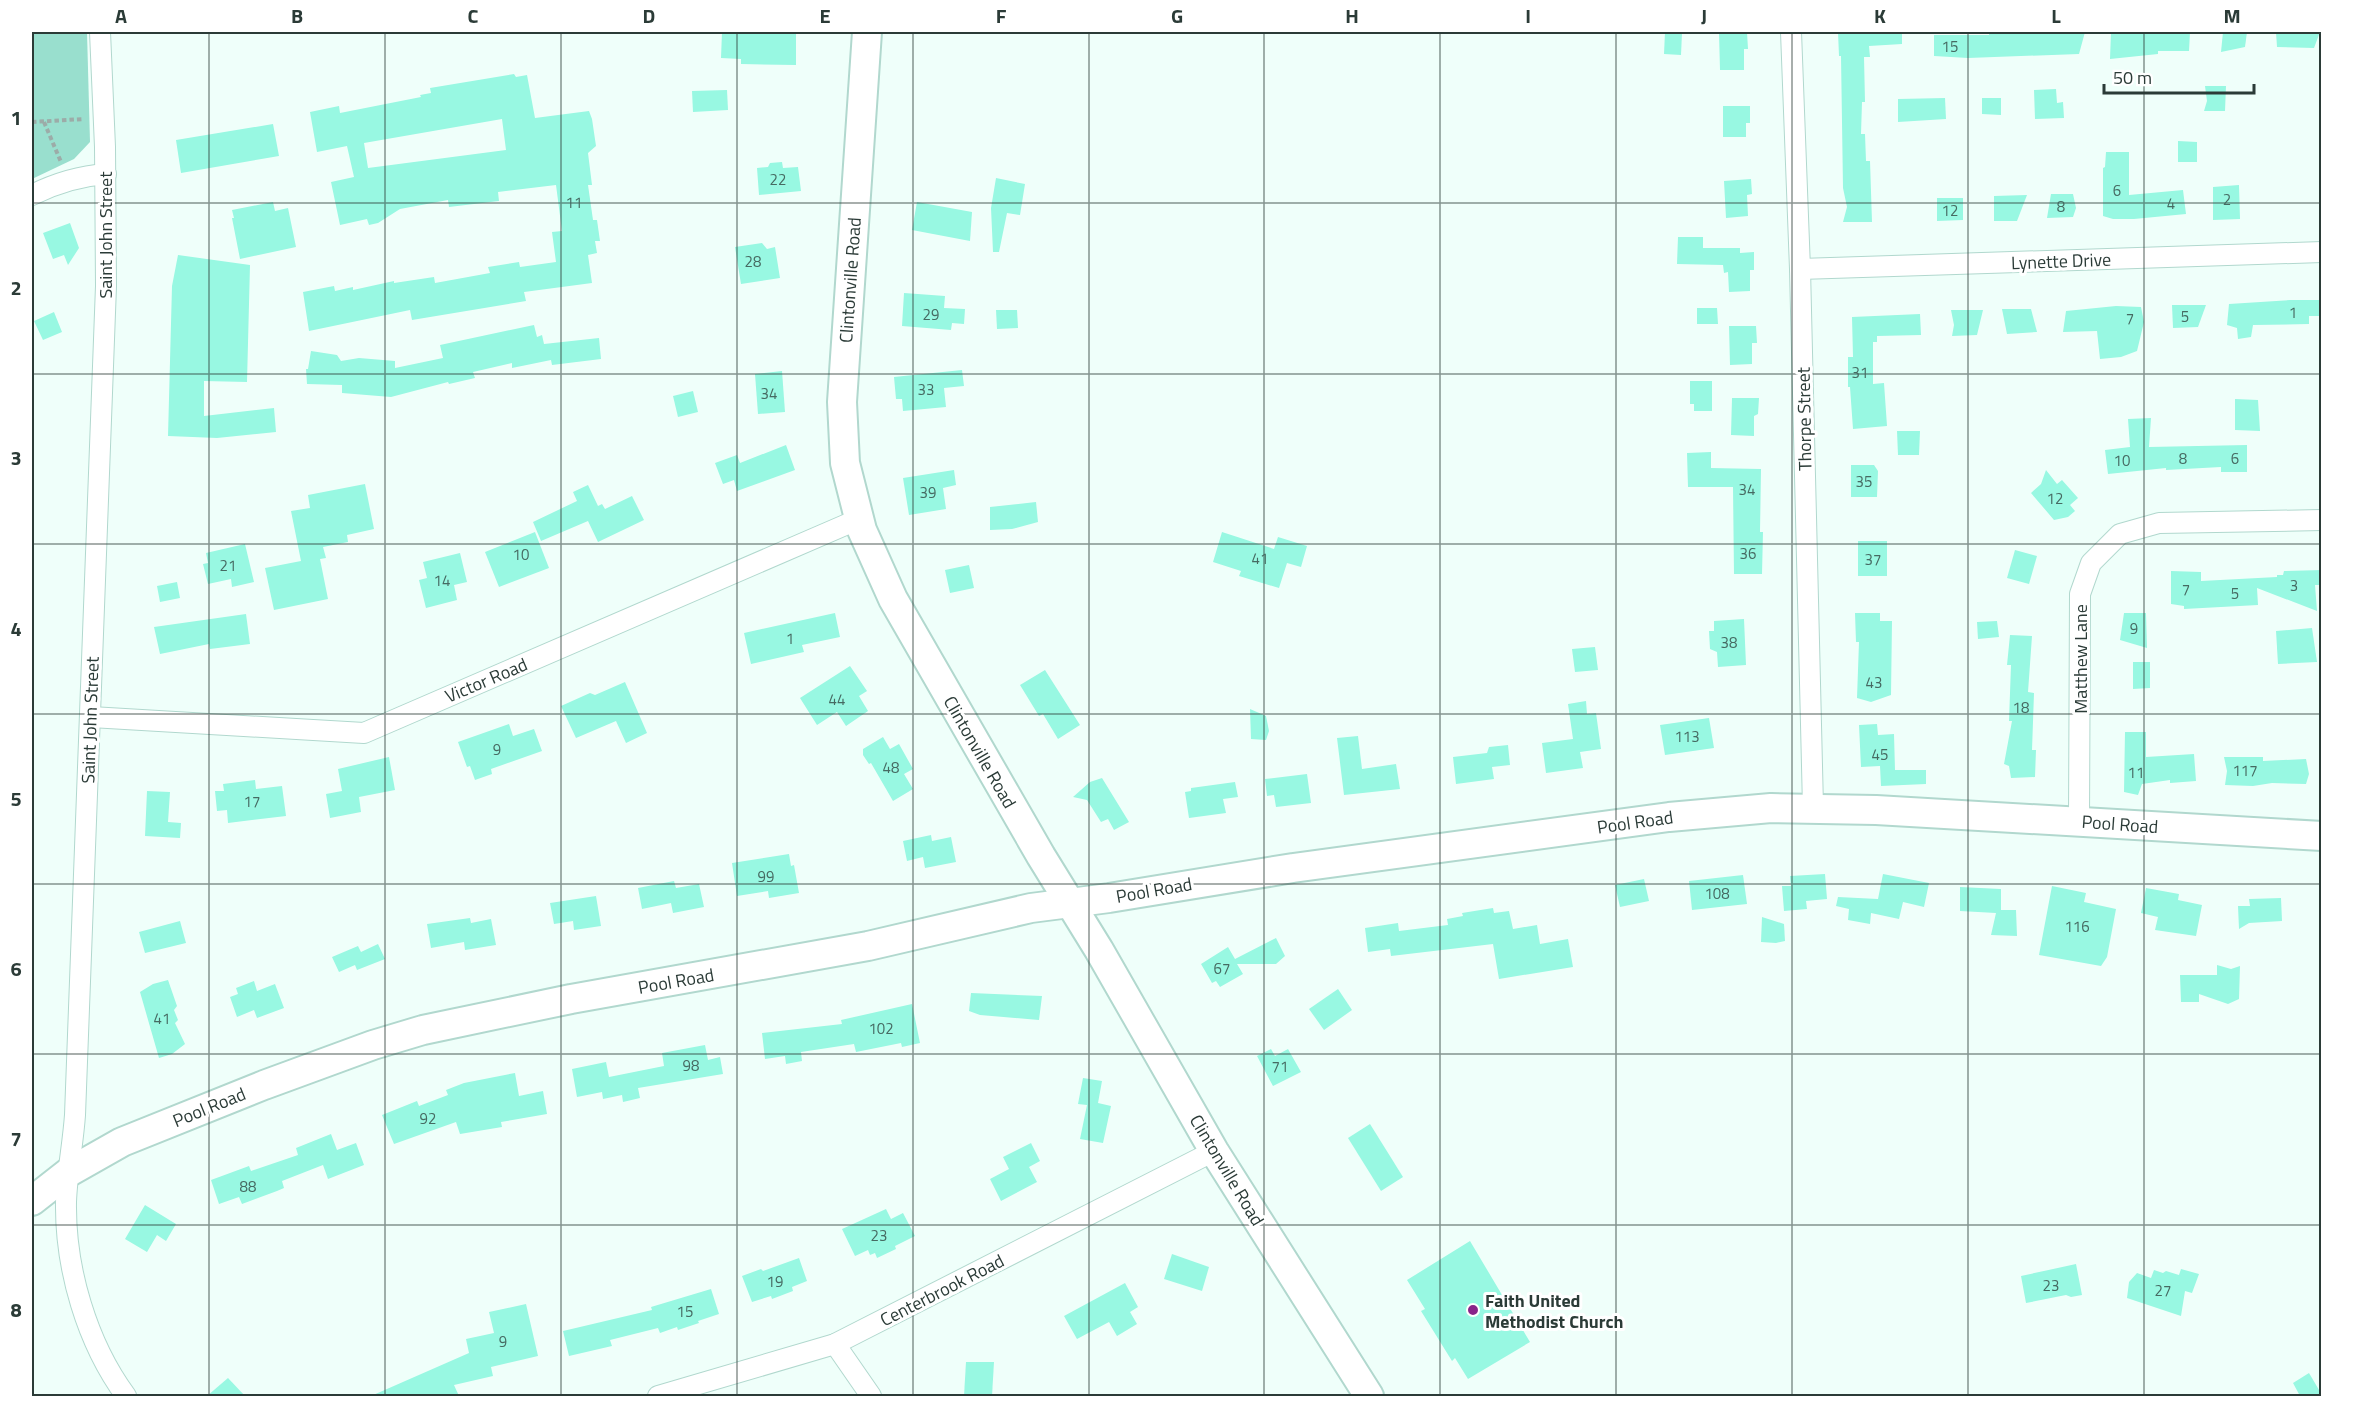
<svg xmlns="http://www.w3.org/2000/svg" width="2353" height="1428" font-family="'Titillium Web',sans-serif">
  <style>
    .green { fill: #99dfce }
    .building { fill: #98f8e2; fill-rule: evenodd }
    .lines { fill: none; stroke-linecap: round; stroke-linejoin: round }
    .street-casing { stroke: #b1d8ce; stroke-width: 22 }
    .secondary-casing { stroke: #b1d8ce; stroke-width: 32 }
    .path { stroke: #9caca8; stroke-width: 4; stroke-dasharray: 4.5 3; stroke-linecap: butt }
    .street { stroke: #fff; stroke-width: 20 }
    .secondary { stroke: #fff; stroke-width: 28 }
    .grid { fill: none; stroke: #2b3b37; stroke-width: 1.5; stroke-opacity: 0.55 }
    .poi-dot { fill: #89238a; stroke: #fff; stroke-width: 2 }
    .labels { text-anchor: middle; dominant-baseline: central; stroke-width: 6; stroke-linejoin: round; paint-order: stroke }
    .number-label { font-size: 15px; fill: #466a62 }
    .street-label { font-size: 18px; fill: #2b3b37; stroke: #fff }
    .poi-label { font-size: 18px; font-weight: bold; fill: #2b3b37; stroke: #fff; text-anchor: start }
    .neatline { fill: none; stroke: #2b3b37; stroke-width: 2 }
    .grid-label { font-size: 20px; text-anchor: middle; font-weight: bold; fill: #2b3b37 }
  </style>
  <rect width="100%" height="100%" fill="#effffa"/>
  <path class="green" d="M32 32H87L90 142 74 159 32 179Z"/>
  <g class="building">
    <path d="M722 32H796V65L741 64V59L721 58Z"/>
    <path d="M1665 32 1682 33 1681 55 1664 54Z"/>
    <path d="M1747 32 1748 49H1744V70H1720L1719 33Z"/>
    <path d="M1838 32H1902V44L1869 46 1870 57H1864L1865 102H1862L1861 134H1865L1866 161H1870L1872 222H1843L1847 207 1843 188 1841 56H1839Z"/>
    <path d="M2003 32 2025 33 2085 32 2079 54 1968 58 1934 56V35H1989V33Z"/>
    <path d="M2111 32H2190L2189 51H2158V54L2110 59Z"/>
    <path d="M2223 32H2247L2245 47 2221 52Z"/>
    <path d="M2276 32H2320L2314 48 2277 47Z"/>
    <path d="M514 74 516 77 527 75 535 118 589 111 592 119 596 146 588 153 592 185H588L593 220H597L600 241H595L597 253 588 255 592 283 524 292 526 301 412 320 410 310 309 331 303 292 334 286 335 291 353 287V290L394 281V283L434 277 435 283 490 273 488 267 519 262 520 267 556 262 552 232 562 231 556 185 498 192 499 201 449 207 448 200 400 209 378 223 369 225 367 219 340 225 331 182 354 177 347 146 317 152 310 112 339 106 340 113 421 97 420 95 431 93 430 88ZM502 119 506 150 368 168 364 143Z"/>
    <path d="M2205 86H2226L2225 111H2204L2207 101Z"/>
    <path d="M2056 89 2057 103 2063 102 2064 118 2035 119 2034 90Z"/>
    <path d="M727 90 728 110 693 112 692 91Z"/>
    <path d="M1945 98 1946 119 1898 122V99Z"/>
    <path d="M1982 98H2001V115L1982 114Z"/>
    <path d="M1723 106H1750V123H1746V137H1723Z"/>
    <path d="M273 124 279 156 181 173 176 140Z"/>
    <path d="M2178 141 2197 142V162H2178Z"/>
    <path d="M2106 152H2129V195L2183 190 2186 214 2134 219H2113L2103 216V168L2105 167Z"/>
    <path d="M782 162 783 168 798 167 801 191 759 195 757 168 768 167 770 163Z"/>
    <path d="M996 178 1025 184 1020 215 1007 213 999 252H993L991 208Z"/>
    <path d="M1751 179 1752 194 1747 195 1748 216 1726 218 1724 181Z"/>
    <path d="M2239 185 2240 219 2213 220V187Z"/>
    <path d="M2051 194H2073L2076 208 2073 217 2047 218Z"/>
    <path d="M2027 195 2017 221H1994V196Z"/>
    <path d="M1937 198H1963V220L1937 221Z"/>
    <path d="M273 202 275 211 288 208 296 247 240 259 232 218H234L232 210Z"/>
    <path d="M917 202 972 212 970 241 912 230Z"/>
    <path d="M70 223 79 248 68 265 64 255 53 259 43 233Z"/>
    <path d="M1678 237H1703V248H1740V253L1754 252V270H1750V291L1729 292 1728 272 1724 273 1723 265 1677 264Z"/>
    <path d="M762 243 767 249 775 247 780 278 741 284 735 247Z"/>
    <path d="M178 255 250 265 247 382 204 381V416L274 408 276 432 217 438 168 436 172 286Z"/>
    <path d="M904 293 945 296 944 308 965 309 964 324 952 323 951 330 902 326Z"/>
    <path d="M2290 300H2322V316H2309V324L2253 325 2251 337 2238 339 2237 328 2227 325 2229 304Z"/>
    <path d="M2172 305H2206L2198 327 2173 328Z"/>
    <path d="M2116 306 2141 307 2144 322 2137 351 2121 357 2100 359 2097 331 2063 332 2066 311Z"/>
    <path d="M1697 308H1717L1718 324H1697Z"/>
    <path d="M2002 309H2031L2037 332 2007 334Z"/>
    <path d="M996 310H1017L1018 328 997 329Z"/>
    <path d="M1951 310H1983L1977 335 1952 336 1954 325Z"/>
    <path d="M54 312 62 332 43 340 34 321Z"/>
    <path d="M1920 314 1921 335 1877 336V342H1873V384L1884 383 1887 426 1853 429 1850 387H1848V357H1853L1852 317Z"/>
    <path d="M534 325 537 337 542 335 544 344 599 338 601 359 552 365 551 360 512 368V363L473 372 475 378 449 384 448 382 391 397 342 393V385L307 384 306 369H308L311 351 337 355 341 361 359 358 395 361V368L443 358 440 345Z"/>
    <path d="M1729 326H1756L1757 343H1752V364L1730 365Z"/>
    <path d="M962 370 964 386 944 388 946 407 903 411 902 399H896L894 377Z"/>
    <path d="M782 371 785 412 758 414 755 374Z"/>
    <path d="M1690 381H1712V411H1694V404H1690Z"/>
    <path d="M693 391 698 412 678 417 673 396Z"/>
    <path d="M1732 398H1759L1758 414 1754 416V436L1731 435Z"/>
    <path d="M2235 399 2258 400 2260 431 2235 430Z"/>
    <path d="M2151 418 2149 447 2247 445V472H2221V467L2166 470V468L2108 474 2105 450 2130 447 2128 419Z"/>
    <path d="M1897 431H1920L1919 455H1898Z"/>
    <path d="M786 445 795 470 737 491 734 480 723 484 715 463 737 455 740 463Z"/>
    <path d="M1711 452V468L1761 469 1760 532H1763L1762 574H1734L1733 487H1688L1687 453Z"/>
    <path d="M1851 465H1874L1878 471 1877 497H1851Z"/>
    <path d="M954 470 956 485 943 488 946 509 909 515 903 478Z"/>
    <path d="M2046 470 2057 484 2062 480 2078 498 2070 505 2075 511 2068 517 2054 520 2031 493 2041 484Z"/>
    <path d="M365 484 374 529 347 535 348 542 323 547 326 558 320 559 328 599 274 610 265 568 301 561 291 511 310 508 308 495Z"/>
    <path d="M588 485 598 506 602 504 605 509 632 496 644 520 598 542 588 521 541 541 533 522 577 501 573 492Z"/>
    <path d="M1036 502 1038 522 1012 529 990 530V507Z"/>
    <path d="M535 532 549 568 499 587 485 552Z"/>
    <path d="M1222 532 1274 549 1278 537 1307 546 1301 567 1287 563 1279 588 1239 576 1241 571 1213 562Z"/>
    <rect x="1858" y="541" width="29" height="35"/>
    <path d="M245 544 254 582 232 587 231 579 208 584 203 564 208 563 206 553Z"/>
    <path d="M2015 550 2037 556 2029 584 2007 578Z"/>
    <path d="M460 553 467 582 454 585 457 600 426 608 419 580 427 578 423 562Z"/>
    <path d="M969 565 974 588 950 593 945 570Z"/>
    <path d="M2322 570V585H2315L2317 611 2257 588 2258 605 2184 609V606L2171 604V571L2201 572V581L2277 577V575H2283L2284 571Z"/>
    <path d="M177 582 180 598 160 602 157 586Z"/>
    <path d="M835 613 840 637 802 645 804 652 751 664 744 633Z"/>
    <path d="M1855 613H1880V621H1892L1891 695 1871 702 1857 698 1859 642H1856Z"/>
    <path d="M2124 613H2146L2147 648 2120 640Z"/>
    <path d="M246 614 250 644 210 649 209 644 160 654 154 627Z"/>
    <path d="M1744 619 1746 665 1718 667 1717 652 1710 649 1709 631H1714V621Z"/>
    <path d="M1997 621 1999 637 1978 639 1977 622Z"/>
    <path d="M2312 628 2317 662 2278 664 2276 631Z"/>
    <path d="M2010 635 2032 636 2028 692 2034 693 2032 750H2036L2035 777 2011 778 2009 766 2004 764 2012 721H2009L2011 665H2007Z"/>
    <path d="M1595 647 1598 670 1575 672 1572 649Z"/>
    <path d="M2133 662H2150V688L2133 689Z"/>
    <path d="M850 666 867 691 859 696 868 711 846 726 837 712 817 725 800 698Z"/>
    <path d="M1045 670 1080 725 1058 739 1043 714 1039 716 1020 685Z"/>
    <path d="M625 682 647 733 626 743 616 721 576 738 561 706 590 693 595 695Z"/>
    <path d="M1586 701 1587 714 1596 713 1601 749 1580 752 1583 768 1546 773 1542 743 1573 739 1568 704Z"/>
    <path d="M1250 709 1266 716 1269 731 1266 740 1251 739Z"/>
    <path d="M1709 718 1714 748 1665 755 1660 725Z"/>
    <path d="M509 724 513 736 534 729 542 751 491 769 492 774 475 780 470 766 467 767 458 742Z"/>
    <path d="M1877 724 1878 735 1894 734 1895 770H1926V784L1881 786 1880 766 1861 767 1859 725Z"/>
    <path d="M2125 732H2146V757L2194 754 2196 781 2170 783V780L2142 784 2138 795 2124 792Z"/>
    <path d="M1358 736 1362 769 1396 764 1400 789 1344 795 1337 738Z"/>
    <path d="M883 737 890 749 899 744 913 769 904 774 913 789 893 801 871 763 869 764 863 755V749Z"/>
    <path d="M1508 745 1510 765 1492 767 1494 779 1456 784 1453 757 1487 753 1489 747Z"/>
    <path d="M389 757 395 790 359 797 361 812 330 818 326 794 342 791 338 769Z"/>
    <path d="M2224 757H2263V761L2306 759 2309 774 2306 784 2272 783 2253 786 2225 785 2227 771Z"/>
    <path d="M1307 774 1311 803 1276 807 1274 795 1267 796 1265 779Z"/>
    <path d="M1102 778 1129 822 1114 830 1108 819 1101 822 1087 800 1073 797 1090 782Z"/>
    <path d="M255 780 256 789 282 786 286 816 228 823 227 810 217 811 215 791H224L223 784Z"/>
    <path d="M1235 782 1238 797 1223 799 1226 813 1189 818 1185 792 1191 791V788Z"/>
    <path d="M147 791 170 792 168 822 181 823 180 838 145 836Z"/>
    <path d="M931 835 932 841 951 837 956 862 925 868 923 857 907 861 903 841Z"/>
    <path d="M789 854 791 866 794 865 799 893 769 898 768 891 737 896 732 863Z"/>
    <path d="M1825 874 1827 899 1806 901 1807 909 1784 911 1782 886H1791L1790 876Z"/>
    <path d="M1883 874 1929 883 1924 907 1903 902 1899 919 1871 913 1870 924 1848 920 1849 909 1836 906 1838 897 1878 899Z"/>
    <path d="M1743 875 1747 904 1692 910 1689 881Z"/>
    <path d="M1644 879 1649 901 1620 907 1615 885Z"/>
    <path d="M674 881 676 888 699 884 704 907 673 913 671 903 642 909 638 888Z"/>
    <path d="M2052 886 2086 893 2084 902 2116 909 2107 957 2101 966 2039 955Z"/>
    <path d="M1960 887 2001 889V910H2016L2017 936 1991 935 1996 913 1960 911Z"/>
    <path d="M2146 888 2179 894 2178 900 2202 905 2196 936 2155 930 2158 917 2141 913Z"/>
    <path d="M596 896 601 926 574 930 573 921 554 924 550 903Z"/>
    <path d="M2281 898 2282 921 2249 923 2239 929 2238 906H2250L2249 899Z"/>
    <path d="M1493 908 1494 913 1509 911 1513 929 1537 925 1540 944 1568 939 1573 967 1499 979 1493 944 1391 956 1390 949 1368 952 1365 928 1398 923 1399 931 1448 925 1447 919 1463 916 1462 913Z"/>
    <path d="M1762 917 1784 924 1785 941 1776 943 1761 942Z"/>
    <path d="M470 918 471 923 491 919 496 945 465 950 464 942 431 948 427 924Z"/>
    <path d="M180 921 186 943 145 953 139 932Z"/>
    <path d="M1276 938 1285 956 1276 964H1237L1243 974 1220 987 1216 981 1212 983 1201 964 1228 947 1235 959Z"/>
    <path d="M378 944 385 959 357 970 355 965 339 972 332 957 358 946 361 952Z"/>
    <path d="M2217 965 2231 969 2240 966 2239 999 2228 1004 2199 994V1002H2181L2180 975H2217Z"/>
    <path d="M168 980 177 1006 174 1010 178 1020 175 1023 185 1044 172 1054 159 1058 140 992 153 984Z"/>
    <path d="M254 981 257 991 275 984 284 1008 257 1018 254 1010 237 1017 230 997 238 994 236 988Z"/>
    <path d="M1338 989 1352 1010 1324 1030 1309 1009Z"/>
    <path d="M971 993 1042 996 1039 1020 980 1015 969 1011Z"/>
    <path d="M912 1004 920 1043 902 1047 901 1043 856 1052 854 1044 801 1052 802 1061 786 1064 785 1056 765 1059 762 1033 842 1024 841 1020Z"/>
    <path d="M705 1045 708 1060 720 1057 723 1074 638 1088 640 1098 623 1102 622 1095 603 1099 602 1092 577 1097 572 1069 606 1062 609 1077 664 1066 662 1053Z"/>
    <path d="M1271 1049 1275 1056 1288 1049 1301 1072 1273 1086 1257 1056Z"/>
    <path d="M515 1073 519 1096 543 1091 547 1114 501 1122 502 1127 460 1134 456 1122 394 1144 382 1115 417 1101 419 1106 448 1095 446 1090 464 1083Z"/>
    <path d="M1083 1078 1102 1081 1098 1103 1111 1106 1103 1143 1080 1139 1087 1105 1078 1104Z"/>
    <path d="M1370 1124 1403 1177 1381 1191 1348 1138Z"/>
    <path d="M331 1134 337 1150 356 1143 364 1165 328 1179 323 1165 282 1181 284 1188 277 1191 242 1204 239 1197 219 1204 211 1180 249 1166 251 1171 298 1155 296 1148Z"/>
    <path d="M1031 1143 1040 1161 1029 1167 1037 1182 1001 1201 990 1179 1009 1169 1003 1157Z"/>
    <path d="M145 1205 176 1224 166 1241 157 1235 147 1252 125 1239Z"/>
    <path d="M886 1209 891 1219 903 1213 915 1236 895 1246 896 1249 877 1258 875 1253 870 1255 868 1250 855 1256 842 1229Z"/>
    <path d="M1470 1241 1530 1342 1468 1379 1455 1358 1452 1361 1421 1311 1425 1309 1407 1280Z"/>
    <path d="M1172 1254 1209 1267 1202 1291 1164 1279Z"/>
    <path d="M799 1258 807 1281 792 1287 793 1291 772 1299 771 1296 752 1302 742 1276 761 1269 763 1271Z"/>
    <path d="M2076 1264 2082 1295 2071 1297 2066 1295 2026 1303 2021 1276Z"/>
    <path d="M2181 1269 2199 1274 2192 1293 2185 1291 2181 1316 2127 1298 2129 1282 2137 1273 2151 1278 2154 1270 2163 1273 2166 1271 2179 1275Z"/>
    <path d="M1125 1283 1138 1307 1130 1312 1137 1324 1117 1336 1109 1322 1077 1339 1064 1316Z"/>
    <path d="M711 1289 719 1314 698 1321 699 1323 678 1330 677 1327 660 1333 658 1328 610 1340 612 1346 569 1356 563 1331 652 1310 651 1307Z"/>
    <path d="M526 1304 538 1356 491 1367 493 1376 454 1385 459 1396H371L469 1353 466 1339 494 1333 489 1312Z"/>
    <path d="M966 1362H994L992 1396H964Z"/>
    <path d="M2309 1373 2322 1395V1396H2300L2293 1383Z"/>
    <path d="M228 1378 245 1396H207Z"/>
  </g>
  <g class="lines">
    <defs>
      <g id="street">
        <path d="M100 32 105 147 106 286 75 1115C73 1144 67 1173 66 1202 65 1269 87 1343 126 1396"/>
        <path d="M1791 32 1800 269 1813 807"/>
        <path d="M32 195C56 183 78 176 106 174"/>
        <path d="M1800 269 2322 252"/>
        <path d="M91 717 364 733 859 519"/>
        <path d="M2079 821 2080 594 2091 563 2120 534 2159 523 2322 520"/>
        <path d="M835 1344 871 1396"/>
        <path d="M658 1396 835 1344 1214 1151"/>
      </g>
      <g id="secondary">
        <path d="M867 32 842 402 845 463 862 530 893 599 1041 856 1099 950 1214 1151 1369 1396"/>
        <path d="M32 1201 69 1172 122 1142 264 1085 373 1045 423 1030 571 999 868 946 1031 908 1109 898 1293 868 1669 817 1771 808 1876 810 2322 836"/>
      </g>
    </defs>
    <use href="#street" class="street-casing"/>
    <use href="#secondary" class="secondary-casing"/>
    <g class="path">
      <path d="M32 122 84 119"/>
      <path d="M44 122 61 162"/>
    </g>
    <use href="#street" class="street"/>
    <use href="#secondary" class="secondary"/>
  </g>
  <path class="grid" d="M209 32V1396M385 32V1396M561 32V1396M737 32V1396M913 32V1396M1089 32V1396M1264 32V1396M1440 32V1396M1616 32V1396M1792 32V1396M1968 32V1396M2144 32V1396M32 203H2322M32 374H2322M32 544H2322M32 714H2322M32 884H2322M32 1054H2322M32 1225H2322"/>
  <circle class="poi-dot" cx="1473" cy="1310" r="6"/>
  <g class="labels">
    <g class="number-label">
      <text x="1950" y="46">15</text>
      <text x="778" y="179">22</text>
      <text x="2117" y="190">6</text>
      <text x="2227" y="199">2</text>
      <text x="574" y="202">11</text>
      <text x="2171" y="203">4</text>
      <text x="2061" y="206">8</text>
      <text x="1950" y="210">12</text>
      <text x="753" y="261">28</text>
      <text x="2293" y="312">1</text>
      <text x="931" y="314">29</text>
      <text x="2185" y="316">5</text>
      <text x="2130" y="318">7</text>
      <text x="1860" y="372">31</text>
      <text x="926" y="389">33</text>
      <text x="769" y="393">34</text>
      <text x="2183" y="458">8</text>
      <text x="2235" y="458">6</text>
      <text x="2122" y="460">10</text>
      <text x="1864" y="481">35</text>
      <text x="1747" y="489">34</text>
      <text x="928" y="492">39</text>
      <text x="2055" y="498">12</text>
      <text x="1748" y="553">36</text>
      <text x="521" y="554">10</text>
      <text x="1260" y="558">41</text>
      <text x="1873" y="559">37</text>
      <text x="228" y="565">21</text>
      <text x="442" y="580">14</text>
      <text x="2294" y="585">3</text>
      <text x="2186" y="589">7</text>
      <text x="2235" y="593">5</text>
      <text x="2134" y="628">9</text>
      <text x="790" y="638">1</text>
      <text x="1729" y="642">38</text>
      <text x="1874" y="682">43</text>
      <text x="837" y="699">44</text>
      <text x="2021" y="707">18</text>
      <text x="1687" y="736">113</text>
      <text x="497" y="749">9</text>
      <text x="1880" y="754">45</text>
      <text x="891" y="767">48</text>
      <text x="2245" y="770">117</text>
      <text x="2136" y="772">11</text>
      <text x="252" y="801">17</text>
      <text x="766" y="876">99</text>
      <text x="1717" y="893">108</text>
      <text x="2077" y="926">116</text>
      <text x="1222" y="968">67</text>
      <text x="162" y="1018">41</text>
      <text x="881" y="1028">102</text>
      <text x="691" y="1065">98</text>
      <text x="1280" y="1066">71</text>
      <text x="428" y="1118">92</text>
      <text x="248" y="1186">88</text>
      <text x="879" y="1235">23</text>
      <text x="775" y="1281">19</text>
      <text x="2051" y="1285">23</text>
      <text x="2163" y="1290">27</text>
      <text x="685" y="1311">15</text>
      <text x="503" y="1341">9</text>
    </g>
    <g class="street-label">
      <text transform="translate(105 235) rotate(-90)">Saint John Street</text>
      <text transform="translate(2061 261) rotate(-2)">Lynette Drive</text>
      <text transform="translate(850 280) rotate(-86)">Clintonville Road</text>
      <text transform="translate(1804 419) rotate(-91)">Thorpe Street</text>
      <text transform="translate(2080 659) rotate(-90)">Matthew Lane</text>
      <text transform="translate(486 680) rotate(-23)">Victor Road</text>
      <text transform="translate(90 720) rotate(-88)">Saint John Street</text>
      <text transform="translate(980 752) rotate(60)">Clintonville Road</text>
      <text transform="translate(1635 822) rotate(-8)">Pool Road</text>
      <text transform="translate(2120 824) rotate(4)">Pool Road</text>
      <text transform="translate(1154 890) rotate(-10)">Pool Road</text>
      <text transform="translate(676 981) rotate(-10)">Pool Road</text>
      <text transform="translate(209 1107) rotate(-22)">Pool Road</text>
      <text transform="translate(1227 1170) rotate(59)">Clintonville Road</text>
      <text transform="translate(942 1290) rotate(-27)">Centerbrook Road</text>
    </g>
    <g class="poi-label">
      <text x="1485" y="1300">Faith United<tspan x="1485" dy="21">Methodist Church</tspan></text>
    </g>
  </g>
  <rect width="2353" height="1428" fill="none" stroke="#ffffff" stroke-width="66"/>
  <path d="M2104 84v9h150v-9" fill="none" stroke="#2b3b37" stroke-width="3"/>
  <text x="2113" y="84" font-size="18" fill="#2b3b37" stroke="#ffffff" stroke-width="4.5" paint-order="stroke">50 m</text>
  <rect x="33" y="33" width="2287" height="1362" class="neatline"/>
  <g class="grid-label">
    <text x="121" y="23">A</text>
    <text x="297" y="23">B</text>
    <text x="473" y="23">C</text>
    <text x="649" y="23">D</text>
    <text x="825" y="23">E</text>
    <text x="1001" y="23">F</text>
    <text x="1177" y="23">G</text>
    <text x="1352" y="23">H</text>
    <text x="1528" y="23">I</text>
    <text x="1704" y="23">J</text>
    <text x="1880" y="23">K</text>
    <text x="2056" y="23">L</text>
    <text x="2232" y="23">M</text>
    <text x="16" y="125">1</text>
    <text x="16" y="295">2</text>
    <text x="16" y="465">3</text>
    <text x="16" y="636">4</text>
    <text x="16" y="806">5</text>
    <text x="16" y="976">6</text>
    <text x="16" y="1146">7</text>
    <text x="16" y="1317">8</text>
  </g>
</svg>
